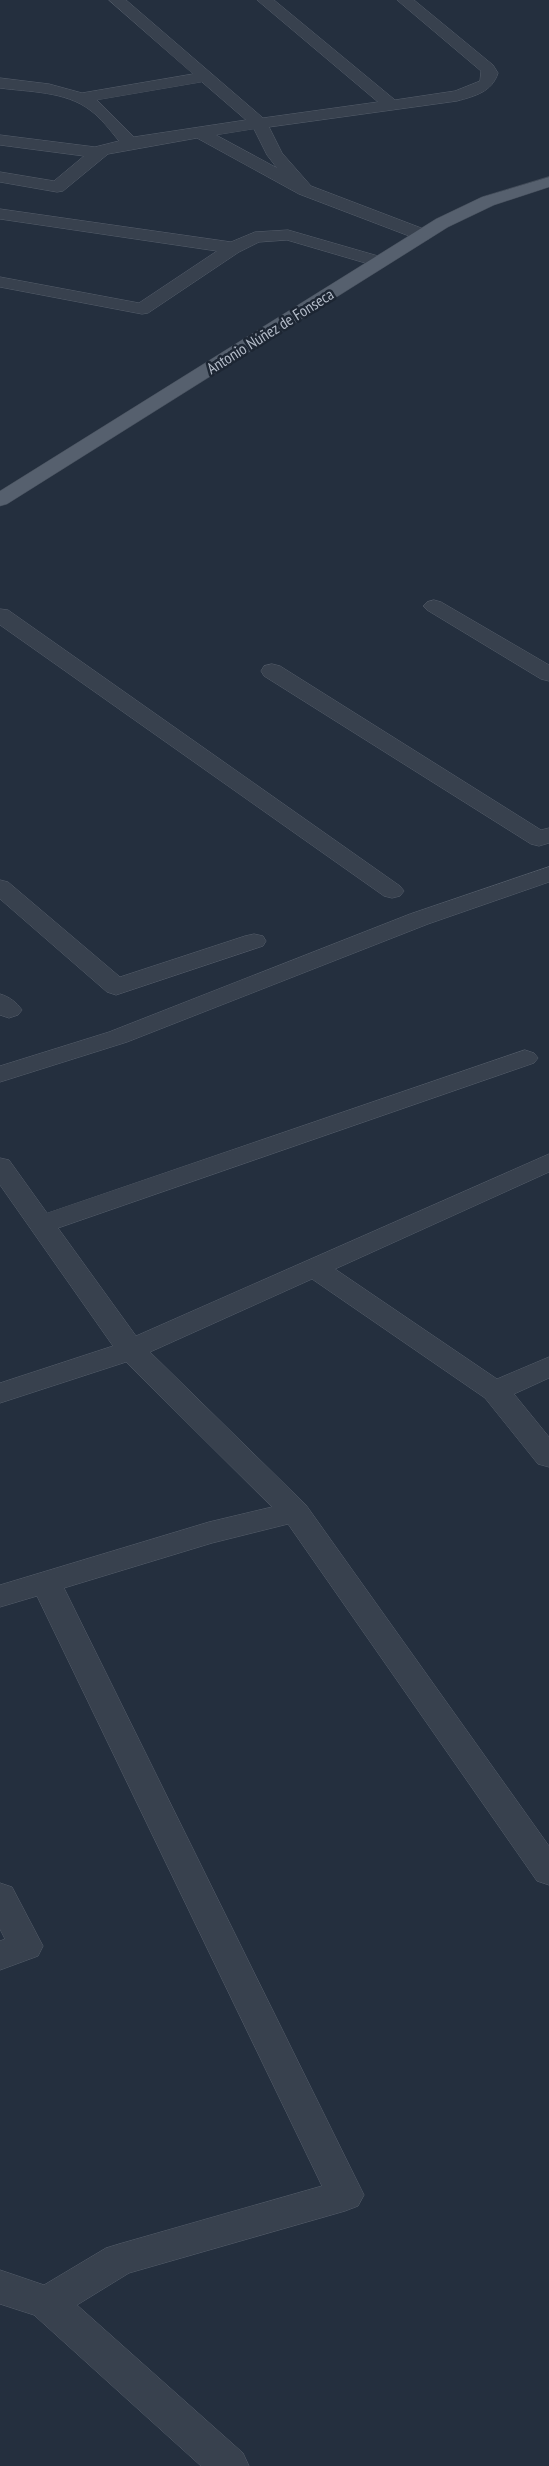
<svg xmlns="http://www.w3.org/2000/svg" width="549" height="2466" font-family="'PT Sans Narrow',sans-serif">
  <style>
    .lines { fill: none; stroke-linecap: round; stroke-linejoin: round }
    .minor-casing { stroke: #565f6c; stroke-width: 1 }
    .primary-casing { stroke: #414a57; stroke-width: 1 }
    .minor { fill: #38414e; fill-rule: evenodd }
    .primary { fill: #56606e; fill-rule: evenodd }
    .labels { text-anchor: middle; dominant-baseline: central; stroke-width: 5; stroke-linejoin: round; paint-order: stroke }
    .far-street-label { font-size: 16px; fill: #b4bcc9; stroke: #1d2633 }
  </style>
  <rect width="100%" height="100%" fill="#242f3e"/>
  <g class="lines">
    <defs>
      <g id="minor">
        <path d="M109 0H126L263 118 378 102 257 0H274L395 100 455 91 480 81 481 71 397 0H414L493 65 498 73C492 92 475 96 457 101L269 127 282 153 311 186 429 231 432 235 429 239H417L299 194 197 138 108 154 63 191 57 192 0 182V172L54 181 84 156 0 145V135L95 147 119 141C110 130 101 118 90 110 65 91 29 92 0 88V78L49 84 82 93 193 74ZM202 82 246 120 134 137 97 100ZM254 129 267 155 277 168 216 135Z"/>
        <path d="M0 209 231 242 255 232 288 230 385 258 388 262 385 266 379 267 287 240 259 242 239 252 148 313 142 314 0 287V277L139 303 217 251 0 219Z"/>
        <path d="M434 600 441 602 549 665V681L541 679 427 610 423 606 427 602Z"/>
        <path d="M0 609 8 610 400 886 404 891 400 896 392 898 384 896 0 625Z"/>
        <path d="M272 664 280 666 541 830 549 828V843L539 846 531 844 264 676 261 671 264 666Z"/>
        <path d="M549 867V882L428 924 127 1042 0 1082V1066L109 1032 410 914Z"/>
        <path d="M0 880 8 882 120 977 245 936 254 934 263 936 266 941 263 946 116 995 107 992 0 899Z"/>
        <path d="M0 994C10 997 16 1002 22 1010L18 1015 9 1018 0 1015Z"/>
        <path d="M525 1050 534 1053 538 1058 534 1063 58 1228 136 1336 549 1154V1172L335 1269 497 1379 549 1357V1378L514 1394 549 1437V1467L538 1464 485 1398 312 1279 150 1352 306 1505 549 1846V1885L537 1881 288 1524 212 1543 64 1588 364 2195 358 2206 345 2211 129 2273 77 2305 243 2453 249 2466H201L34 2315 0 2304V2270L44 2285 106 2248 119 2244 322 2186 37 1596 0 1607V1585L209 1522 272 1507 126 1362 0 1403V1383L113 1346 0 1185V1158L9 1160 47 1213Z"/>
        <path d="M0 1883 12 1887 43 1946 38 1956 0 1970V1941L5 1939 0 1929Z"/>
      </g>
      <path id="primary" d="M549 177V187L494 205 448 227 7 504 0 506V491L436 219 482 197Z"/>
    </defs>
    <use href="#minor" class="minor-casing"/>
    <use href="#primary" class="primary-casing"/>
    <use href="#minor" class="minor"/>
    <use href="#primary" class="primary"/>
  </g>
  <g class="labels">
    <g class="far-street-label">
      <text transform="translate(270 331) rotate(-32)">Antonio Núñez de Fonseca</text>
    </g>
  </g>
</svg>
